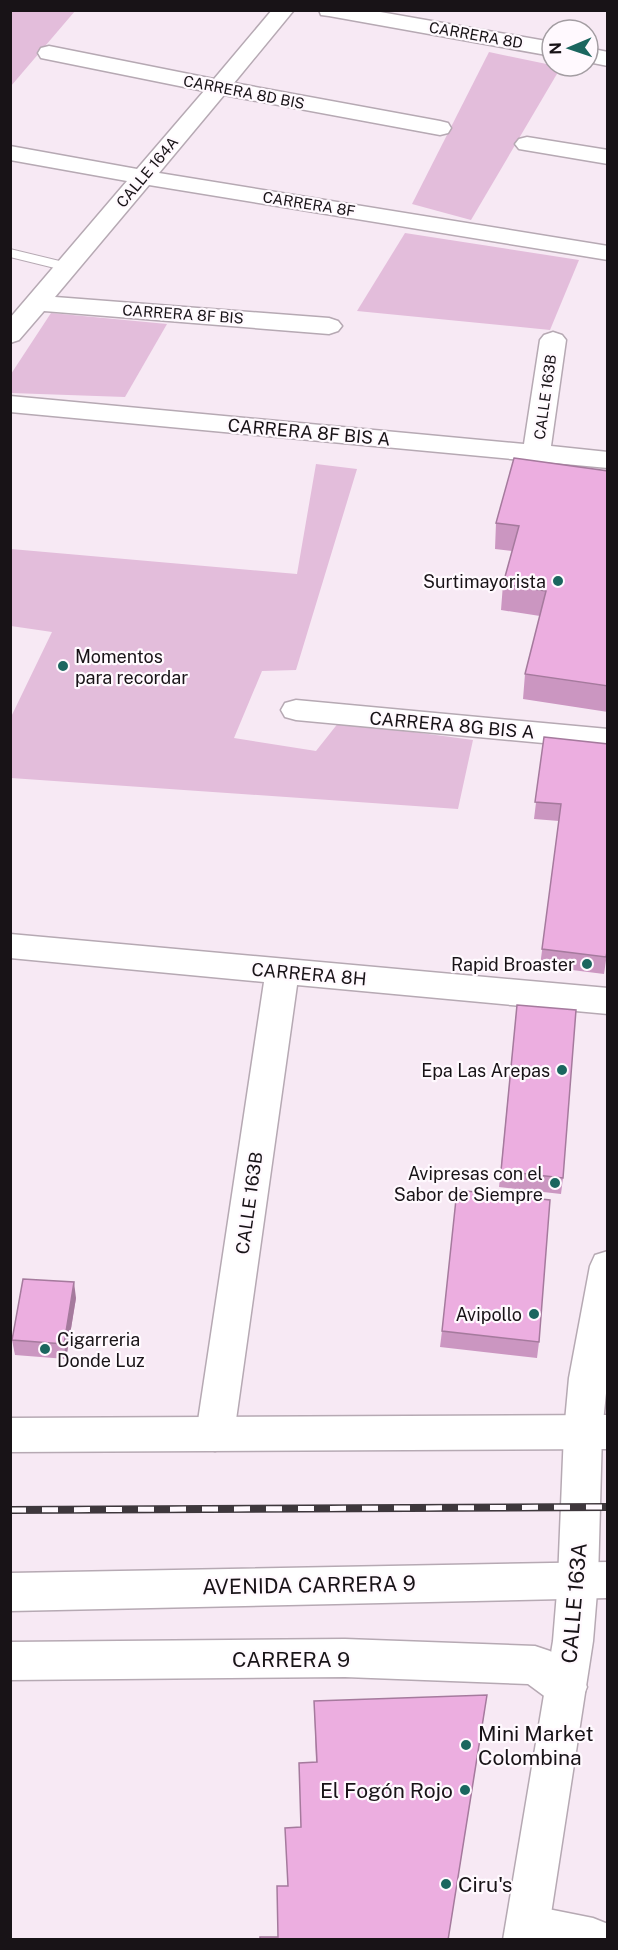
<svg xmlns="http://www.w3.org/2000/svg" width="618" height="1950" font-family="'Public Sans',sans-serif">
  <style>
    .green { fill: #e3bddb }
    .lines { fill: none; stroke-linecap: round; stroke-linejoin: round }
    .service-casing { stroke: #b6a9b3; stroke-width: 2 }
    .minor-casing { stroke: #b6a9b3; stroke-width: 3 }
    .secondary-casing { stroke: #b6a9b3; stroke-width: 3 }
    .primary-casing { stroke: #b6a9b3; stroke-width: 3 }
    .service { fill: #fff; fill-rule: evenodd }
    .minor { fill: #fff; fill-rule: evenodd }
    .secondary { fill: #fff; fill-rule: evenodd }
    .primary { fill: #fff; fill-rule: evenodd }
    .rail-casing { stroke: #3e373c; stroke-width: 8 }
    .rail { stroke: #fff9fe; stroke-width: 5; stroke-dasharray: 16; stroke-linecap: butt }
    .wall { fill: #cb96c1 }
    .shaded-wall { fill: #a57a9d }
    .building { fill: #ecaee0; stroke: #a57a9d; stroke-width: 1.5 }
    .poi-dot { fill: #1b665f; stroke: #fff9fe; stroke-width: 2 }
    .labels { text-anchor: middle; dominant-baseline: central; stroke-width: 4.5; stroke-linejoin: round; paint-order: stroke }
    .far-street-label { font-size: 15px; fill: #181317; stroke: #fff9fe }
    .street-label { font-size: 18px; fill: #181317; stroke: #fff9fe }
    .poi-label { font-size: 18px; fill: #181317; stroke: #fff9fe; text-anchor: end }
    .near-street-label { font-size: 21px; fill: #181317; stroke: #fff9fe }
    .near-poi-label { font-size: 21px; fill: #181317; stroke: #fff9fe; text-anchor: start }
  </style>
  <rect width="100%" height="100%" fill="#f7e9f4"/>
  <g class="green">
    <path d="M11 11H75L11 86Z"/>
    <path d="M489 52 561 67 471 220 412 204Z"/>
    <path d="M405 233 579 260 550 330 357 311Z"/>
    <path d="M51 313 167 324 125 397 11 393V374Z"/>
    <path d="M316 464 357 469 296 670 262 671 234 738 316 751 339 722 473 740 458 809 11 778 10 719 52 632 11 626V549L297 574Z"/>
  </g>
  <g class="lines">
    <defs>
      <path id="service" d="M10 249 72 264 74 267 67 271 10 257Z"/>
      <g id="minor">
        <path d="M272 10H294L234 83 440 121 448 123 451 128 448 133 440 135 224 95 159 173 608 246V260L149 185 55 297 329 318 338 321 342 326 338 331 329 334 44 311 19 340 10 343V318L127 181 10 160V146L137 169 204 91 41 58 38 53 41 48 49 46 214 79Z"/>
        <path d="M319 10H369L552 42V56L329 16 321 15Z"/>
        <path d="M588 48 608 52V66L588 62Z"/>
        <path d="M527 137 608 150V164L519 149 515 144 519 139Z"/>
        <path d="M553 332 562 335 566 340 551 446 608 452V468L10 412V396L524 444 540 340 544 335Z"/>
        <path d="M296 700 608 729V749L296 720 285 717 281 710 285 703Z"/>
        <path d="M10 934 608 988V1014L297 985 234 1434 229 1446 215 1451 201 1446 196 1434 264 982 10 958Z"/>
        <path d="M345 1639 535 1646 550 1651 581 1673 587 1687 581 1701 566 1707 551 1701 528 1684 345 1677 10 1680V1642Z"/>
        <path d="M528 1905 593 1918 608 1924V1940H511L506 1927 512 1911Z"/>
      </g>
      <path id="secondary" d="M608 1251V1374L602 1432 598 1580 593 1641 547 1940H503L553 1641 558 1580 564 1432 569 1378 590 1266 595 1255Z"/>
      <g id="primary">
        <path d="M608 1415V1449L10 1452V1418Z"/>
        <path d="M608 1562V1598L10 1611V1573Z"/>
      </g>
    </defs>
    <use href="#service" class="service-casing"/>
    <use href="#minor" class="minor-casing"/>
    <use href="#secondary" class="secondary-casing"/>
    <use href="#primary" class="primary-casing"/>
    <use href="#service" class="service"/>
    <use href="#minor" class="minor"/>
    <use href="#secondary" class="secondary"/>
    <use href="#primary" class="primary"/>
    <defs>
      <path id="rail" d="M10 1510 608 1507"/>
    </defs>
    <use href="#rail" class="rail-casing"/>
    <use href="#rail" class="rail"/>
  </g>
  <g class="wall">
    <path d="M608 471V712L523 699 525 674 540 616 501 610 503 584 512 551 495 549 496 523Z"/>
    <path d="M544 737 608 947 604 974 540 966 559 821 534 819Z"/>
    <path d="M517 1005 563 1178 561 1194 499 1187Z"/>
    <path d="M76 1298 66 1359 15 1355 12 1340Z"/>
    <path d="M442 1331 539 1342 537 1358 440 1347Z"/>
    <path d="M314 1701 485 1709 448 1940H260L278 1937 288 1886 316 1762Z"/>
  </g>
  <path class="shaded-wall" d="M74 1282 76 1298 66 1359 64 1344Z"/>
  <g class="building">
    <path d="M514 458 608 471V686L525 674 546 591 503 584 519 526 496 523Z"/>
    <path d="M544 737 608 744V947L606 957 542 949 561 804 535 802Z"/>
    <path d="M517 1005 576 1010 563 1178 501 1171Z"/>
    <path d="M457 1190 550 1200 539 1342 442 1331Z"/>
    <path d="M23 1279 74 1282 64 1344 12 1340Z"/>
    <path d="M487 1695 448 1940H260V1937H278L277 1886H288L285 1828 301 1827 299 1763 317 1762 314 1701Z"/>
  </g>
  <g class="poi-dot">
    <circle cx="558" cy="581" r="6"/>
    <circle cx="63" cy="666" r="6"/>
    <circle cx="587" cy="964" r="6"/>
    <circle cx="562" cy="1070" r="6"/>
    <circle cx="555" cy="1183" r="6"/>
    <circle cx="534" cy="1314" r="6"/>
    <circle cx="45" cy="1349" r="6"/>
    <circle cx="466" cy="1745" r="6"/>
    <circle cx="465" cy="1790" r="6"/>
    <circle cx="446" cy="1884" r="6"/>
  </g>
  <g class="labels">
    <g class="far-street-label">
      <text transform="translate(476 35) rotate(10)">CARRERA 8D</text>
      <text transform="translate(244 92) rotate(11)">CARRERA 8D BIS</text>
      <text transform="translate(147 172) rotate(-50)">CALLE 164A</text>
      <text transform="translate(309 204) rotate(9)">CARRERA 8F</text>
      <text transform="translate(183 314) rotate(4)">CARRERA 8F BIS</text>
      <text transform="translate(545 397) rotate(-82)">CALLE 163B</text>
    </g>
    <g class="street-label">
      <text transform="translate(309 432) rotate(5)">CARRERA 8F BIS A</text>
      <text transform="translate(452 725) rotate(5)">CARRERA 8G BIS A</text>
      <text transform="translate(309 974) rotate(5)">CARRERA 8H</text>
      <text transform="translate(249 1203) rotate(-82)">CALLE 163B</text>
    </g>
    <g class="poi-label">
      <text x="546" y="581">Surtimayorista</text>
      <text x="75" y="656" text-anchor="start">Momentos<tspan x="75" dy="21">para recordar</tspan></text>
      <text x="575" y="964">Rapid Broaster</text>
      <text x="550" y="1070">Epa Las Arepas</text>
      <text x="543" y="1173">Avipresas con el<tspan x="543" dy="21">Sabor de Siempre</tspan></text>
      <text x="522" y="1314">Avipollo</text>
      <text x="57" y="1339" text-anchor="start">Cigarreria<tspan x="57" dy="21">Donde Luz</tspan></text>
    </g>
    <g class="near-street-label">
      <text transform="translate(309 1585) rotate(-1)">AVENIDA CARRERA 9</text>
      <text transform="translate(574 1603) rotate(-85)">CALLE 163A</text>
      <text x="291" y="1659">CARRERA 9</text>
    </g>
    <g class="near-poi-label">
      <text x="478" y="1733">Mini Market<tspan x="478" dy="24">Colombina</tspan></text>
      <text x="453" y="1790" text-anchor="end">El Fogón Rojo</text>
      <text x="458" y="1884">Ciru's</text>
    </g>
  </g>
  <rect width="618" height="1950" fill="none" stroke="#181317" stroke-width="24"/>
  <g transform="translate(570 48) rotate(268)"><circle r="28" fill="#fff9fe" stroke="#a39da2" stroke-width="1.5"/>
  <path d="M0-4.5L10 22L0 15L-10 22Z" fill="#1b665f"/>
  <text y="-9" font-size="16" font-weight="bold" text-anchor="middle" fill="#181317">N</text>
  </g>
</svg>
